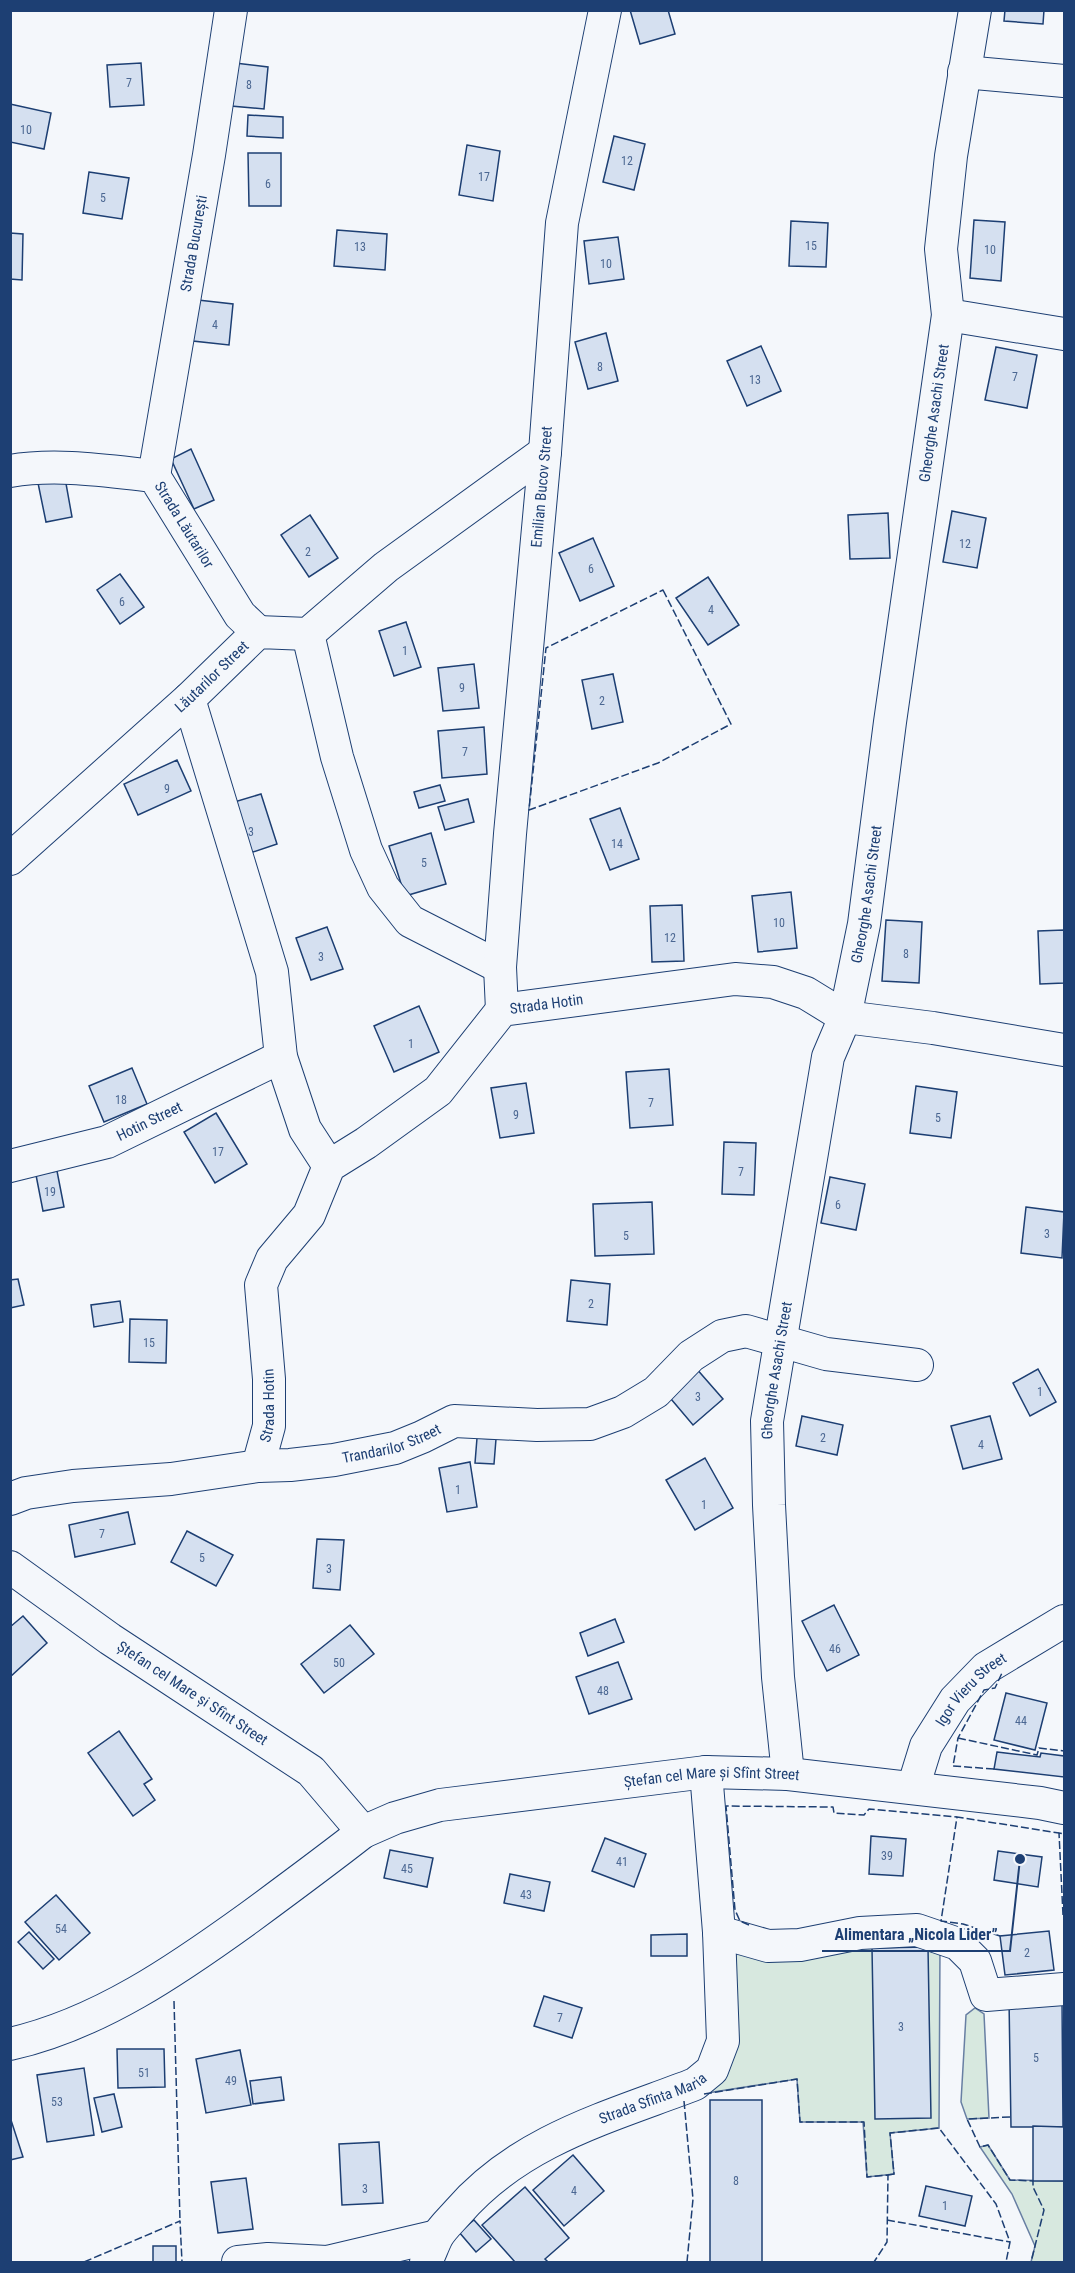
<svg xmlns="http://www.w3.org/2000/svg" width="1075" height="2273" font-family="'Roboto Condensed',sans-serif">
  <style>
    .green { fill: #d7e8df; stroke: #687fa3; stroke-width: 1.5 }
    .building { fill: #d5e0f0; stroke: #1d3f73; stroke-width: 1.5 }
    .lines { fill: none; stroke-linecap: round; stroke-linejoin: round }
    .minor-casing { stroke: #1d3f73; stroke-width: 34 }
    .minor { stroke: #f4f7fb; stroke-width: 32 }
    .fence { stroke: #1d3f73; stroke-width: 1.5; stroke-dasharray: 8 3; stroke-linecap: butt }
    .labels { text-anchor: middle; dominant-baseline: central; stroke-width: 4.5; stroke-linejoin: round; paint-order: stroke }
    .number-label { font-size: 12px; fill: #4b6792 }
    .street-label { font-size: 15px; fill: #1d3f73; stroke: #f4f7fb }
    .leader { fill: none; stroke: #1d3f73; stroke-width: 2 }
    .callout-dot { fill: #1d3f73; stroke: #f4f7fb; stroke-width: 2 }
    .callout-label { font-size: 16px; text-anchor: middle; font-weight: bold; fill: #1d3f73; stroke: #f4f7fb; stroke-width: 4.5; stroke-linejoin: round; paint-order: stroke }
  </style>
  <rect width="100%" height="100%" fill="#f4f7fb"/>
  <g class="green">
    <path d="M872 1941 940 1948 939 2128 890 2133 894 2174 867 2177 863 2122H800L797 2079 707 2093 734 1953 790 1960Z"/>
    <path d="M975 2008 984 2014 989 2118 967 2119 961 2102 966 2015Z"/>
    <path d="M988 2145 1010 2180 1064 2181V2262H1031L1035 2246 1012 2194 980 2147Z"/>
  </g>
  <g class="building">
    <path d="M630 10H668L675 34 640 44Z"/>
    <path d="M1005 10H1044L1043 24 1004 21Z"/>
    <path d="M141 63 144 105 110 107 107 65Z"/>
    <path d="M235 63 268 67 264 109 231 106Z"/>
    <path d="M10 104 51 113 44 149 10 142Z"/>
    <path d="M248 115 283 117V138L247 136Z"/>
    <path d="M614 136 645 144 634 190 603 182Z"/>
    <path d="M467 145 500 151 493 201 459 195Z"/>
    <path d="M248 153H281V206H249Z"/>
    <path d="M89 172 129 178 122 219 83 213Z"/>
    <path d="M974 220 1005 222 1001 281 970 278Z"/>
    <path d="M791 221 828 223 826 267 789 266Z"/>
    <path d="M337 230 387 234 385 270 334 266Z"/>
    <path d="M10 233 23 234 22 280 10 279Z"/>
    <path d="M618 237 624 279 589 284 584 241Z"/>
    <path d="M198 300 233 304 229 345 193 341Z"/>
    <path d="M606 333 618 381 588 389 575 342Z"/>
    <path d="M761 346 781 391 747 406 727 361Z"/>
    <path d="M996 347 1037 355 1027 408 985 400Z"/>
    <path d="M191 449 214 500 194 509 171 459Z"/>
    <path d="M65 478 72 517 46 522 38 483Z"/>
    <path d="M952 511 986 518 977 568 943 562Z"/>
    <path d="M888 513 890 558 850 559 848 515Z"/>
    <path d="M310 515 338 558 309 577 281 535Z"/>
    <path d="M593 538 614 586 580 601 559 553Z"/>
    <path d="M120 574 144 607 120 624 97 590Z"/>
    <path d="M708 577 739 625 708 645 676 598Z"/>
    <path d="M406 622 421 667 394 676 379 631Z"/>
    <path d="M474 664 479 708 443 711 438 668Z"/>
    <path d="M613 674 623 722 592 729 582 680Z"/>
    <path d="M484 727 487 774 442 778 438 731Z"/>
    <path d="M177 760 191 791 138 815 124 784Z"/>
    <path d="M440 785 445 801 419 808 414 792Z"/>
    <path d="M261 794 277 844 247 854 231 803Z"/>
    <path d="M468 799 474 822 445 830 438 807Z"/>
    <path d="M620 808 639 859 610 870 590 819Z"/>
    <path d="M431 833 446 884 405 896 389 846Z"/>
    <path d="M791 892 797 948 758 952 752 896Z"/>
    <path d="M682 905 684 961 652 962 650 906Z"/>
    <path d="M886 920 922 922 919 983 882 981Z"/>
    <path d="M327 927 343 969 311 980 296 938Z"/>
    <path d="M1064 930V983L1040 984 1038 931Z"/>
    <path d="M419 1006 439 1052 394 1072 374 1026Z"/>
    <path d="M132 1068 147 1104 104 1122 89 1086Z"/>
    <path d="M669 1069 673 1125 630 1128 626 1072Z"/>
    <path d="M526 1083 534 1133 500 1138 491 1088Z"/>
    <path d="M916 1086 957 1092 951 1138 910 1133Z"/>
    <path d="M216 1113 247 1164 215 1183 184 1132Z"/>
    <path d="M724 1142 756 1143 754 1195 722 1194Z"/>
    <path d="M57 1171 64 1207 43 1211 36 1175Z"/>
    <path d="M830 1177 865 1184 856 1230 821 1223Z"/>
    <path d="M652 1202 654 1254 595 1256 593 1204Z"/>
    <path d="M1026 1207 1064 1212 1062 1258 1021 1253Z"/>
    <path d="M18 1279 24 1305 10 1308V1280Z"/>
    <path d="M571 1280 610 1284 607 1325 567 1321Z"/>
    <path d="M120 1301 123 1322 94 1327 91 1305Z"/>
    <path d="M130 1319 167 1320 166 1363 129 1362Z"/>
    <path d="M695 1367 723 1399 693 1425 666 1393Z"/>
    <path d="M1038 1369 1056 1402 1030 1416 1013 1383Z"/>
    <path d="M802 1416 843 1425 837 1455 796 1446Z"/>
    <path d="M990 1416 1002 1459 963 1469 951 1426Z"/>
    <path d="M477 1438 496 1439 494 1464 475 1463Z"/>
    <path d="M705 1458 733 1508 695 1530 666 1480Z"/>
    <path d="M470 1462 477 1507 447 1512 439 1468Z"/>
    <path d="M128 1512 135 1544 75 1557 69 1525Z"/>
    <path d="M187 1531 233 1555 216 1586 171 1562Z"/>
    <path d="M317 1539 344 1540 340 1590 313 1588Z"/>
    <path d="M834 1605 859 1655 827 1671 802 1621Z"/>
    <path d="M23 1616 47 1643 10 1677V1627Z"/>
    <path d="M615 1619 624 1642 588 1656 580 1633Z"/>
    <path d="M350 1625 374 1654 324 1693 301 1664Z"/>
    <path d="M618 1662 632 1699 589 1714 576 1677Z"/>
    <path d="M1006 1693 1047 1703 1035 1750 994 1740Z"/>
    <path d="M119 1731 152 1779 144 1784 155 1800 133 1816 88 1753Z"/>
    <path d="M997 1752 1040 1757 1041 1753 1064 1756V1777L994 1769Z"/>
    <path d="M871 1836 906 1839 903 1876 869 1874Z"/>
    <path d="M605 1838 646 1854 634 1887 592 1871Z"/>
    <path d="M390 1850 433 1858 427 1887 384 1878Z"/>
    <path d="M998 1851 1042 1857 1038 1887 994 1880Z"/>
    <path d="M510 1874 550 1882 544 1911 504 1903Z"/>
    <path d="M56 1895 90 1933 59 1960 25 1922Z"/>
    <path d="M1049 1931 1054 1970 1005 1975 1000 1936Z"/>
    <path d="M29 1932 54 1959 43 1969 18 1942Z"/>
    <path d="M687 1934V1956H651V1935Z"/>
    <path d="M928 1947 931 2118 875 2119 872 1948Z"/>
    <path d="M544 1996 582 2008 572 2038 534 2026Z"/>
    <path d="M1009 1999H1062L1063 2127H1011Z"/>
    <path d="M117 2049H164L165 2087 118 2088Z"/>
    <path d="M240 2050 251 2105 206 2113 196 2059Z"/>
    <path d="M84 2068 94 2135 47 2142 37 2075Z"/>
    <path d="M281 2077 284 2100 253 2104 250 2081Z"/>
    <path d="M114 2094 122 2127 102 2132 94 2098Z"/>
    <rect x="710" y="2100" width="52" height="162"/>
    <path d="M10 2117 23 2157 10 2160Z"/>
    <path d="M1033 2126 1064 2127V2181H1033Z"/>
    <path d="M379 2142 383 2203 342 2205 339 2144Z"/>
    <path d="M573 2155 604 2191 564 2226 533 2190Z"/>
    <path d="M246 2178 253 2229 218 2233 211 2182Z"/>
    <path d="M926 2186 972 2196 965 2226 919 2216Z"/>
    <path d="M525 2187 569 2238 545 2259 548 2262H515L482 2225Z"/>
    <path d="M474 2220 491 2239 476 2252 459 2232Z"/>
    <rect x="153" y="2246" width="23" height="16"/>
  </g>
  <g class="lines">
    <defs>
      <g id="minor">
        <path d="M964 72 1064 81"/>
        <path d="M948 315 1064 334"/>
        <path id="s1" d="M10 471C57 463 107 471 154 476L240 615 258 632"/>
        <path id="s2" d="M154 476 209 155 231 10"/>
        <path d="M308 634 337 757 366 850 383 887 410 921 500 967"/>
        <path d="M189 699 272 972 281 1057 305 1129 329 1166"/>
        <path id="s3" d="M10 859 189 699 258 632 308 634 386 567 545 452"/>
        <path id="s4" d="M502 1010 500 967 510 834 545 452 562 223 605 10"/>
        <path id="s5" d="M10 1166 107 1142 281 1057"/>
        <path id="s6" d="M258 1466 269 1426V1379L261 1285 272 1259 309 1215 329 1166 366 1143 438 1091 502 1010 735 979 773 982 806 993 845 1017 933 1028 1064 1050"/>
        <path id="s7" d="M10 1499 26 1493 73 1486 171 1479 258 1466 290 1465 334 1460 395 1448 422 1437 454 1421 537 1425 590 1424 623 1412 656 1392 691 1356 722 1336 746 1331 826 1354 917 1365"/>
        <path id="s8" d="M10 1567 110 1639 311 1771 363 1832"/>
        <path id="s9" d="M788 1774 778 1677 769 1505 767 1421 828 1057 845 1017 864 924 890 722 948 315 941 249 951 156 975 10"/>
        <path id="s10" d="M913 1788 926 1746 955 1700 986 1668 1064 1621"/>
        <path d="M719 1932 768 1946 800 1945 860 1933 917 1930 958 1944 975 1961 986 1995 1064 1989"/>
        <path id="s11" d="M10 2044C99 2024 178 1969 250 1917 288 1889 326 1861 363 1832L395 1818 440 1805 706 1772 788 1774 1040 1803 1064 1808"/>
        <path d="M238 2262 268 2259 327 2262 437 2236"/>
        <path id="s12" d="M426 2262C430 2254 433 2245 437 2237 442 2228 451 2220 458 2212 520 2140 609 2117 695 2084L712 2070 723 2041 719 1932 706 1772"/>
      </g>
    </defs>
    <use href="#minor" class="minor-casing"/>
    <use href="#minor" class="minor"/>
    <g class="fence">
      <path d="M663 590 731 724 658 763 529 810 546 648Z"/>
      <path d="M958 1738 1037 1755 1039 1748 1064 1751"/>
      <path d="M994 1769 953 1766 958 1738 984 1690 995 1688 1002 1673"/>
      <path d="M1063 1915 1059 1833 1064 1834"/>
      <path d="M749 1925 740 1921 735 1910 726 1806 833 1807 834 1813 864 1815 869 1809 957 1817"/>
      <path d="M1000 1936 963 1924 941 1921 957 1817 1059 1833"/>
      <path d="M174 2001 180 2221"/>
      <path d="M704 2094 797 2079 800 2122H864L867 2177 888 2175 887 2242 874 2262"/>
      <path d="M684 2101 693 2199 687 2262"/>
      <path d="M1010 2117 967 2119 980 2147 988 2145 1010 2180 1033 2181V2187L1044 2210 1031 2262"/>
      <path d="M888 2175 894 2174 890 2133 939 2128 996 2204 1010 2242 1006 2262"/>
      <path d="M887 2220 1010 2242"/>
      <path d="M84 2262 180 2221 182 2262"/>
    </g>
  </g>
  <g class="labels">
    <g class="number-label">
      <text x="129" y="83">7</text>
      <text x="249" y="85">8</text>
      <text x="26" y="130">10</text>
      <text x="627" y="161">12</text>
      <text x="484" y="177">17</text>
      <text x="268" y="184">6</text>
      <text x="103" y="198">5</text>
      <text x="811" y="246">15</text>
      <text x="360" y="247">13</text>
      <text x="990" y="250">10</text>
      <text x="606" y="264">10</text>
      <text x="215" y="325">4</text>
      <text x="600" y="367">8</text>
      <text x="1015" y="377">7</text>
      <text x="755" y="380">13</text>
      <text x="965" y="544">12</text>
      <text x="308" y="552">2</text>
      <text x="591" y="569">6</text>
      <text x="122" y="602">6</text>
      <text x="711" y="610">4</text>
      <text x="405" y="651">1</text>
      <text x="462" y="688">9</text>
      <text x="602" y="701">2</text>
      <text x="465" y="752">7</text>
      <text x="167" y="789">9</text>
      <text x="251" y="832">3</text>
      <text x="617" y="844">14</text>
      <text x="424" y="863">5</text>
      <text x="779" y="923">10</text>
      <text x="670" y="938">12</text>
      <text x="906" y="954">8</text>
      <text x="321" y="957">3</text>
      <text x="411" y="1044">1</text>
      <text x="121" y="1100">18</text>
      <text x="651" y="1103">7</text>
      <text x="516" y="1115">9</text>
      <text x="938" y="1118">5</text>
      <text x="218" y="1152">17</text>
      <text x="741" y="1172">7</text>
      <text x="50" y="1192">19</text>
      <text x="838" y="1205">6</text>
      <text x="1047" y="1234">3</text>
      <text x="626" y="1236">5</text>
      <text x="591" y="1304">2</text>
      <text x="149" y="1343">15</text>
      <text x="1040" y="1392">1</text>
      <text x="698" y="1397">3</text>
      <text x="823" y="1438">2</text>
      <text x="981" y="1445">4</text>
      <text x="458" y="1490">1</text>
      <text x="704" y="1505">1</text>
      <text x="102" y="1534">7</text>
      <text x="202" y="1558">5</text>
      <text x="329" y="1569">3</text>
      <text x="835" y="1649">46</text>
      <text x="339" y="1663">50</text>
      <text x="603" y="1691">48</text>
      <text x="1021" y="1721">44</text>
      <text x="887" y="1856">39</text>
      <text x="622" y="1862">41</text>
      <text x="407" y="1869">45</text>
      <text x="526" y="1895">43</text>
      <text x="61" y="1929">54</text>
      <text x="1027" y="1953">2</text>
      <text x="560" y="2018">7</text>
      <text x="901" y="2027">3</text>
      <text x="1036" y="2058">5</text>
      <text x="144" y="2073">51</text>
      <text x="231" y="2081">49</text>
      <text x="57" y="2102">53</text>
      <text x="736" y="2181">8</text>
      <text x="365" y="2189">3</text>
      <text x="574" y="2191">4</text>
      <text x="945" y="2206">1</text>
    </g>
    <g class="street-label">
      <text stroke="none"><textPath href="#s2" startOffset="236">Strada București</textPath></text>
      <text stroke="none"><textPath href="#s9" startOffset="1377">Gheorghe Asachi Street</textPath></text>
      <text stroke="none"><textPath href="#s4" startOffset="525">Emilian Bucov Street</textPath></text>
      <text stroke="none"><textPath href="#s1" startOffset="202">Strada Lăutarilor</textPath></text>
      <text stroke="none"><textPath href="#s3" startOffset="272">Lăutarilor Street</textPath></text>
      <text stroke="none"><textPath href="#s9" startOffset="891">Gheorghe Asachi Street</textPath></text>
      <text stroke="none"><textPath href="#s6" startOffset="602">Strada Hotin</textPath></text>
      <text stroke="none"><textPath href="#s5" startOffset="147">Hotin Street</textPath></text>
      <text stroke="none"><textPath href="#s9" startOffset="405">Gheorghe Asachi Street</textPath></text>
      <text stroke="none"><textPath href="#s6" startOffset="62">Strada Hotin</textPath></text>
      <text stroke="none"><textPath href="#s7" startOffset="387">Trandarilor Street</textPath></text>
      <text stroke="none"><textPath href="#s10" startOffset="117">Igor Vieru Street</textPath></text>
      <text stroke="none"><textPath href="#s8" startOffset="222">Ștefan cel Mare și Sfînt Street</textPath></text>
      <text stroke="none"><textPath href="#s11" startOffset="770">Ștefan cel Mare și Sfînt Street</textPath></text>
      <text stroke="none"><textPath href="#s12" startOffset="288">Strada Sfînta Maria</textPath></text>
    </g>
  </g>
  <path class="leader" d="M1020 1859L1010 1951H822"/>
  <circle class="callout-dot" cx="1020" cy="1859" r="6"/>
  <g class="callout-label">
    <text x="916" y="1940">Alimentara „Nicola Lider”</text>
  </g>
  <rect width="1075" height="2273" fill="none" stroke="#1d3f73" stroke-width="24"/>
</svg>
